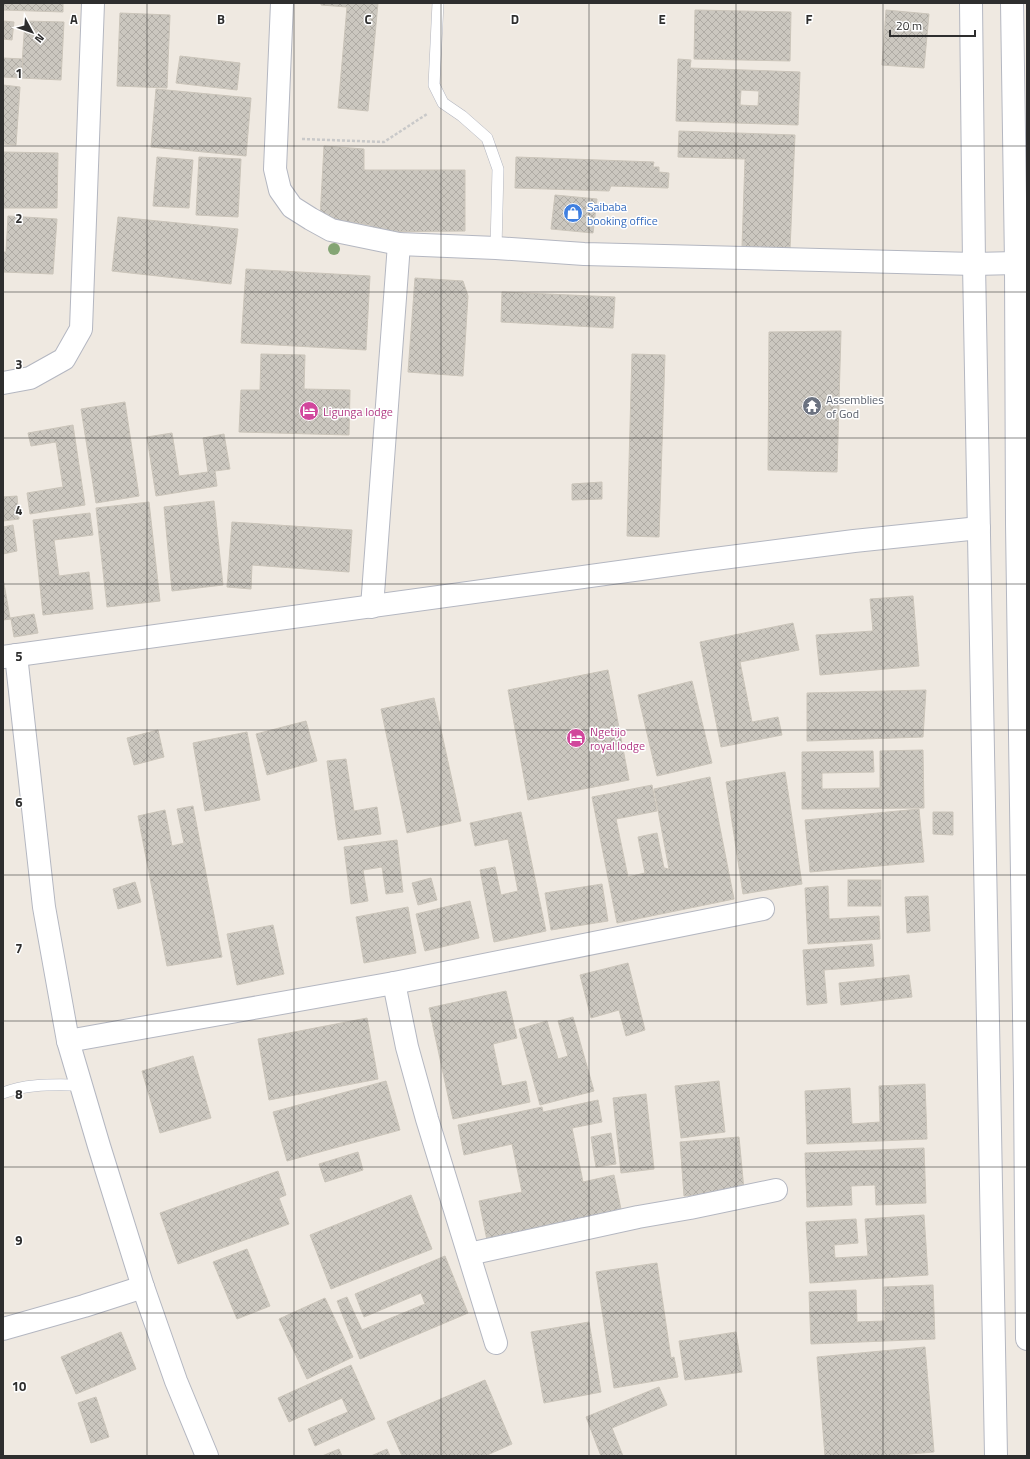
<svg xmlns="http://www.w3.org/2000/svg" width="1030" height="1459" font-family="'Titillium Web',sans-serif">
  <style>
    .building { fill: url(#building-cross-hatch); stroke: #cbc5ba; fill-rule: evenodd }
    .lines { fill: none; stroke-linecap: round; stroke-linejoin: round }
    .service-casing { stroke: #b4b7c1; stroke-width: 12 }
    .minor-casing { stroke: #b4b7c1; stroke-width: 24 }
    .secondary-casing { stroke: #b4b7c1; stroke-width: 24 }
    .path { stroke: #c9c9c9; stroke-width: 2.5; stroke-dasharray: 3 2; stroke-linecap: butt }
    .service { stroke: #fff; stroke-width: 11 }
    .minor { stroke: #fff; stroke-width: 22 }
    .secondary { stroke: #fff; stroke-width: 22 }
    .tree { fill: #84a574 }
    .grid { fill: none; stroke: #2e2e2e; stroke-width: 1; stroke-opacity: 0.55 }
    .labels { text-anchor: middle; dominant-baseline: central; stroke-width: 3; stroke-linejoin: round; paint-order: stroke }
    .shop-label { font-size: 12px; fill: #366cbe; stroke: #fff; text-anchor: start }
    .worship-label { font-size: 12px; fill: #5b616d; stroke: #fff; text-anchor: start }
    .hotel-label { font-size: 12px; fill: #b23c85; stroke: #fff; text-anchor: start }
    .grid-label { font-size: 13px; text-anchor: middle; font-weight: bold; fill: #2e2e2e; stroke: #fff; stroke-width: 3; stroke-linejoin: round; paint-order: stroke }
  </style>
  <defs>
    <pattern id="building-cross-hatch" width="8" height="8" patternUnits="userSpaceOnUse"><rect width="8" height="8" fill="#cbc7bf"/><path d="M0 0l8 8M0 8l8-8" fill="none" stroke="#afaba4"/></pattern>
  </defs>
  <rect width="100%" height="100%" fill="#efe9e1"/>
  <g class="building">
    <path d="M3 3H63V12L3 10Z"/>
    <path d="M321 3H378L368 111 338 108 347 7 321 5Z"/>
    <path d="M695 10 791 12 790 61 694 59Z"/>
    <path d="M886 10 929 14 924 68 882 65Z"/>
    <path d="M120 13 170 15 167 88 117 86Z"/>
    <path d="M3 21 14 22 12 40 3 39Z"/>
    <path d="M25 21 64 22 61 80 21 78Z"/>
    <path d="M180 56 240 63 237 90 176 83Z"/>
    <path d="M3 58 23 59 21 78 3 77Z"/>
    <path d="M678 59 691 60 690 68 800 72 798 125 676 121ZM741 90 759 91 758 106 740 105Z"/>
    <path d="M3 85 20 87 16 145 3 144Z"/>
    <path d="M156 89 251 98 246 156 151 147Z"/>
    <path d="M679 131 795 135 790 249 742 247 745 159 678 157Z"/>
    <path d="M324 146 364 149V170H465V231L370 232V225L320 218Z"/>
    <path d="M3 152 58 153 57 208H3Z"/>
    <path d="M157 157 193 160 189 208 153 206Z"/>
    <path d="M199 157 241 159 238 217 196 215Z"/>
    <path d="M516 157 654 162 653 167H659V172L669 173 668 188 611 186 609 191 515 188Z"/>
    <path d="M555 195 597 199 593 233 551 229Z"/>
    <path d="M8 216 57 219 53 274 3 272V252H6Z"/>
    <path d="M118 217 238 229 231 284 112 271Z"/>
    <path d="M246 269 370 276 366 350 241 343Z"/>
    <path d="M415 278 463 281 468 296 463 376 408 372Z"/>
    <path d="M502 292 615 297 613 328 501 322Z"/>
    <path d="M841 331 837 472 768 470 769 332Z"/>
    <path d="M261 354 305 355 304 389 350 390 349 435 239 432 241 390H260Z"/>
    <path d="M632 354 665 355 659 537 627 536Z"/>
    <path d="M125 402 139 496 96 503 81 409Z"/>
    <path d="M73 425 85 505 30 514 27 493 63 487 56 442 31 446 28 433Z"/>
    <path d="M172 433 179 476 208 472 203 438 224 434 230 469 215 471 217 486 156 496 147 437Z"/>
    <path d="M602 482V499L572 500V484Z"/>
    <path d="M17 496 19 519 3 521V497Z"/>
    <path d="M214 501 223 585 172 591 164 507Z"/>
    <path d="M149 502 160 601 107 607 96 508Z"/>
    <path d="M90 513 93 535 54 540 59 576 89 572 93 609 43 615 33 520Z"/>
    <path d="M232 522 352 530 349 572 252 565 251 589 227 587Z"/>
    <path d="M13 525 17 551 3 554V527Z"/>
    <path d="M3 578 10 618 34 614 38 633 14 637 11 619 3 620Z"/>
    <path d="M913 596 919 666 820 675 816 635 873 631 870 599Z"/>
    <path d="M793 623 799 650 740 662 752 722 778 717 782 735 721 747 700 642Z"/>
    <path d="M608 670 629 780 528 800 508 690Z"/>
    <path d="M692 681 712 763 657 776 638 695Z"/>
    <path d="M926 690 923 737 807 741V693Z"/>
    <path d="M434 698 461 821 407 833 381 709Z"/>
    <path d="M306 721 317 761 267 775 256 734Z"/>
    <path d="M158 730 164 757 134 765 127 738Z"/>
    <path d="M247 732 260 800 205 811 193 743Z"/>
    <path d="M923 750 924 808 802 809V752L873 751 874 772 822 773V789L880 788V751Z"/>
    <path d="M346 759 354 811 377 807 381 834 338 840 327 761Z"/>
    <path d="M785 772 802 884 743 894 726 782Z"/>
    <path d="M710 777 734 899 617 923 592 797 652 785 657 811 616 819 628 877 645 873 638 837 657 833 664 868 669 869 654 789Z"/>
    <path d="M193 806 222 957 167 966 138 816 165 810 172 846 184 843 177 809Z"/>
    <path d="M919 809 924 862 810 872 805 820Z"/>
    <path d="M521 812 546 931 494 942 480 870 495 867 501 895 518 891 508 839 475 846 470 823Z"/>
    <path d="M933 812H953V835L933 834Z"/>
    <path d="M397 840 403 892 386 894 382 867 363 870 368 901 351 904 344 847Z"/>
    <path d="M431 878 437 900 418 905 412 883Z"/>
    <rect x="848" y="880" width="33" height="26"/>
    <path d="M135 882 141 902 118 909 113 889Z"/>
    <path d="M602 884 608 921 551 930 545 893Z"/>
    <path d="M828 886 829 919 879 916 880 939 808 944 805 888Z"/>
    <path d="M928 896 930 931 907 933 905 897Z"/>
    <path d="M470 901 479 938 425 951 416 914Z"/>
    <path d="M408 907 416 953 364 963 356 917Z"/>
    <path d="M273 925 284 974 237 985 227 934Z"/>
    <path d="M872 944 874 966 824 970 827 1003 807 1005 803 950Z"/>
    <path d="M628 963 645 1030 626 1036 619 1010 591 1018 580 975Z"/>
    <path d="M909 975 912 997 841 1005 839 983Z"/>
    <path d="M506 991 517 1038 493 1044 502 1086 526 1081 530 1102 453 1119 429 1008Z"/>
    <path d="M573 1017 594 1091 540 1105 519 1029 547 1021 558 1059 568 1056 558 1021Z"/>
    <path d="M367 1018 378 1079 269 1100 258 1039Z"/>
    <path d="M193 1056 211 1118 160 1133 142 1071Z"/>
    <path d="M386 1081 400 1130 287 1161 273 1112Z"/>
    <path d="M719 1081 725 1132 681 1138 675 1086Z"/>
    <path d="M925 1084 927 1139 807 1144 805 1091 850 1088 852 1124 880 1122 879 1086Z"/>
    <path d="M646 1094 654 1169 621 1173 613 1098Z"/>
    <path d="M598 1100 602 1122 572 1128 583 1182 614 1175 622 1214 487 1240 479 1201 522 1192 512 1144 464 1155 458 1125 542 1107 543 1112Z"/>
    <path d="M611 1133 616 1164 596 1167 591 1137Z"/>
    <path d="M739 1137 744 1190 684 1196 680 1142Z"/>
    <path d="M924 1148 926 1203 876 1205 875 1185 851 1186 852 1205 807 1207 805 1153Z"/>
    <path d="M358 1152 363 1170 325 1182 319 1164Z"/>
    <path d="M278 1171 286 1195 279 1198 289 1224 178 1264 160 1213Z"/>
    <path d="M411 1195 432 1249 331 1289 310 1235Z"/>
    <path d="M924 1215 928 1275 810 1283 806 1222 856 1219 858 1243 834 1245 835 1258 868 1256 865 1219Z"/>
    <path d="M247 1249 270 1306 237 1319 213 1262Z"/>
    <path d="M445 1256 468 1313 360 1359 337 1301 347 1297 362 1330 425 1304 421 1293 364 1317 355 1294Z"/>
    <path d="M657 1263 671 1358 674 1357 678 1377 614 1388 596 1272Z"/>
    <path d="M933 1285 935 1339 811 1344 809 1292 856 1290 857 1322 885 1321 884 1287Z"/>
    <path d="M325 1298 353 1357 307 1379 279 1319Z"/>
    <path d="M589 1322 601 1392 544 1403 531 1332Z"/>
    <path d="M121 1332 136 1369 76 1394 61 1357Z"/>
    <path d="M736 1332 742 1372 685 1380 679 1341Z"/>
    <path d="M925 1347 934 1452 886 1456H825L817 1357Z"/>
    <path d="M351 1365 375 1419 315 1446 308 1429 348 1412 342 1398 289 1422 278 1398Z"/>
    <path d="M485 1380 512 1444 485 1456H402L387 1422Z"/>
    <path d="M659 1387 667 1405 612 1428 623 1456H601L586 1417Z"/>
    <path d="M96 1397 109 1437 91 1443 78 1403Z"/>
    <path d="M339 1449 342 1456H322Z"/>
    <path d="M387 1449 390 1456H371Z"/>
  </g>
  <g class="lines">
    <defs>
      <g id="service">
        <path d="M438 3 434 85 443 103 462 116 487 138 498 169 496 248"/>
        <path d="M3 1093C28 1083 54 1085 81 1085"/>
      </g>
      <g id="minor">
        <path d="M282 3 275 169 280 190 292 207 311 219 331 230 399 244 496 248 584 254 974 264 1016 263"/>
        <path d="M3 383 30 378 64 359 81 329 93 3"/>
        <path d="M372 607 399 244"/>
        <path d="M16 655 44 907 68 1041 99 1146 143 1287 176 1381 207 1456"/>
        <path d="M3 657 699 561 854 541 979 528"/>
        <path d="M394 983 407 1047 427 1119 496 1343"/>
        <path d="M68 1041 394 983 763 909"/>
        <path d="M469 1254 638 1217 690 1208 776 1190"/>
        <path d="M3 1329 84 1306 143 1287"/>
      </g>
      <g id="secondary">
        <path d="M971 3 974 264 996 1456"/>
        <path d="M1012 3 1016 263 1017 524 1025 1086 1027 1339"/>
      </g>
    </defs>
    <use href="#service" class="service-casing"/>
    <use href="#minor" class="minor-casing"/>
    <use href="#secondary" class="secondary-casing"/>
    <path class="path" d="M302 139 384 142 427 114"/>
    <use href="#service" class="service"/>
    <use href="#minor" class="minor"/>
    <use href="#secondary" class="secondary"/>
  </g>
  <circle class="tree" cx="334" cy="249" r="6"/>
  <path class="grid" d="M147 3V1456M294 3V1456M441 3V1456M589 3V1456M736 3V1456M883 3V1456M3 146H1027M3 292H1027M3 438H1027M3 584H1027M3 730H1027M3 875H1027M3 1021H1027M3 1167H1027M3 1313H1027"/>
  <defs>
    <symbol id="shop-disc" viewBox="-11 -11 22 22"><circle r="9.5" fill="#3f7fe0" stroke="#fff"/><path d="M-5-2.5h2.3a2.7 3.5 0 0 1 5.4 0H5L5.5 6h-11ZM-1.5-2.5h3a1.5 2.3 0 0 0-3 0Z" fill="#fff"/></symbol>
    <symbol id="temple-disc" viewBox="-11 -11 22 22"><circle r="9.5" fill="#6b7280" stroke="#fff"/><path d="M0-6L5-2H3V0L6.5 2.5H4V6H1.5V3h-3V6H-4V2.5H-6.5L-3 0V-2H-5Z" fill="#fff"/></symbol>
    <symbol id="hotel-disc" viewBox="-11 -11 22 22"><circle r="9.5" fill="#d1479c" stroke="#fff"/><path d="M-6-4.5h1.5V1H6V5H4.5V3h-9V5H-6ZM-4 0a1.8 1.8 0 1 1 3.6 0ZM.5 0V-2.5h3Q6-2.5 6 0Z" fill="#fff"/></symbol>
  </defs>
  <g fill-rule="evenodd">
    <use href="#shop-disc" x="562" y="202" width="22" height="22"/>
    <use href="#temple-disc" x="801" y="395" width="22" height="22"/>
    <use href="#hotel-disc" x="298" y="400" width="22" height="22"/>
    <use href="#hotel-disc" x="565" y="727" width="22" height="22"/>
  </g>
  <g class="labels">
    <g class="shop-label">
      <text x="587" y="206">Saibaba<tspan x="587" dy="14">booking office</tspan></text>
    </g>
    <g class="worship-label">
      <text x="826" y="399">Assemblies<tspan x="826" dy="14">of God</tspan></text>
    </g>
    <g class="hotel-label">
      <text x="323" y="411">Ligunga lodge</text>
      <text x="590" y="731">Ngetijo<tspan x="590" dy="14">royal lodge</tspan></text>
    </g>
  </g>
  <g class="grid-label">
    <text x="74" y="24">A</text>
    <text x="221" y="24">B</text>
    <text x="368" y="24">C</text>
    <text x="515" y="24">D</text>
    <text x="662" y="24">E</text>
    <text x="809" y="24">F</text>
    <text x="19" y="78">1</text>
    <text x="19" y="223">2</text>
    <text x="19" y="369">3</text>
    <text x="19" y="515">4</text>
    <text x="19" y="661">5</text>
    <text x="19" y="807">6</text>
    <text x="19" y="953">7</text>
    <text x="19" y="1099">8</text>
    <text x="19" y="1245">9</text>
    <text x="19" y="1391">10</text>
  </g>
  <rect width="1030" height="1459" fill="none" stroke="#2e2e2e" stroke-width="8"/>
  <g transform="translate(32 32) rotate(130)" stroke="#ffffff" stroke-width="3" paint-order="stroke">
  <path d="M0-3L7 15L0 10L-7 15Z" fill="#2e2e2e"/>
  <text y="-6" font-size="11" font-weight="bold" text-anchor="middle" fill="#2e2e2e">N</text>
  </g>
  <path d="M890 30v6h85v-6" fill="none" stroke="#2e2e2e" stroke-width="2"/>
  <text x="896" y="30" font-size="12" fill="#2e2e2e" stroke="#ffffff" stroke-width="3" paint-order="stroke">20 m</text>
</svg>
